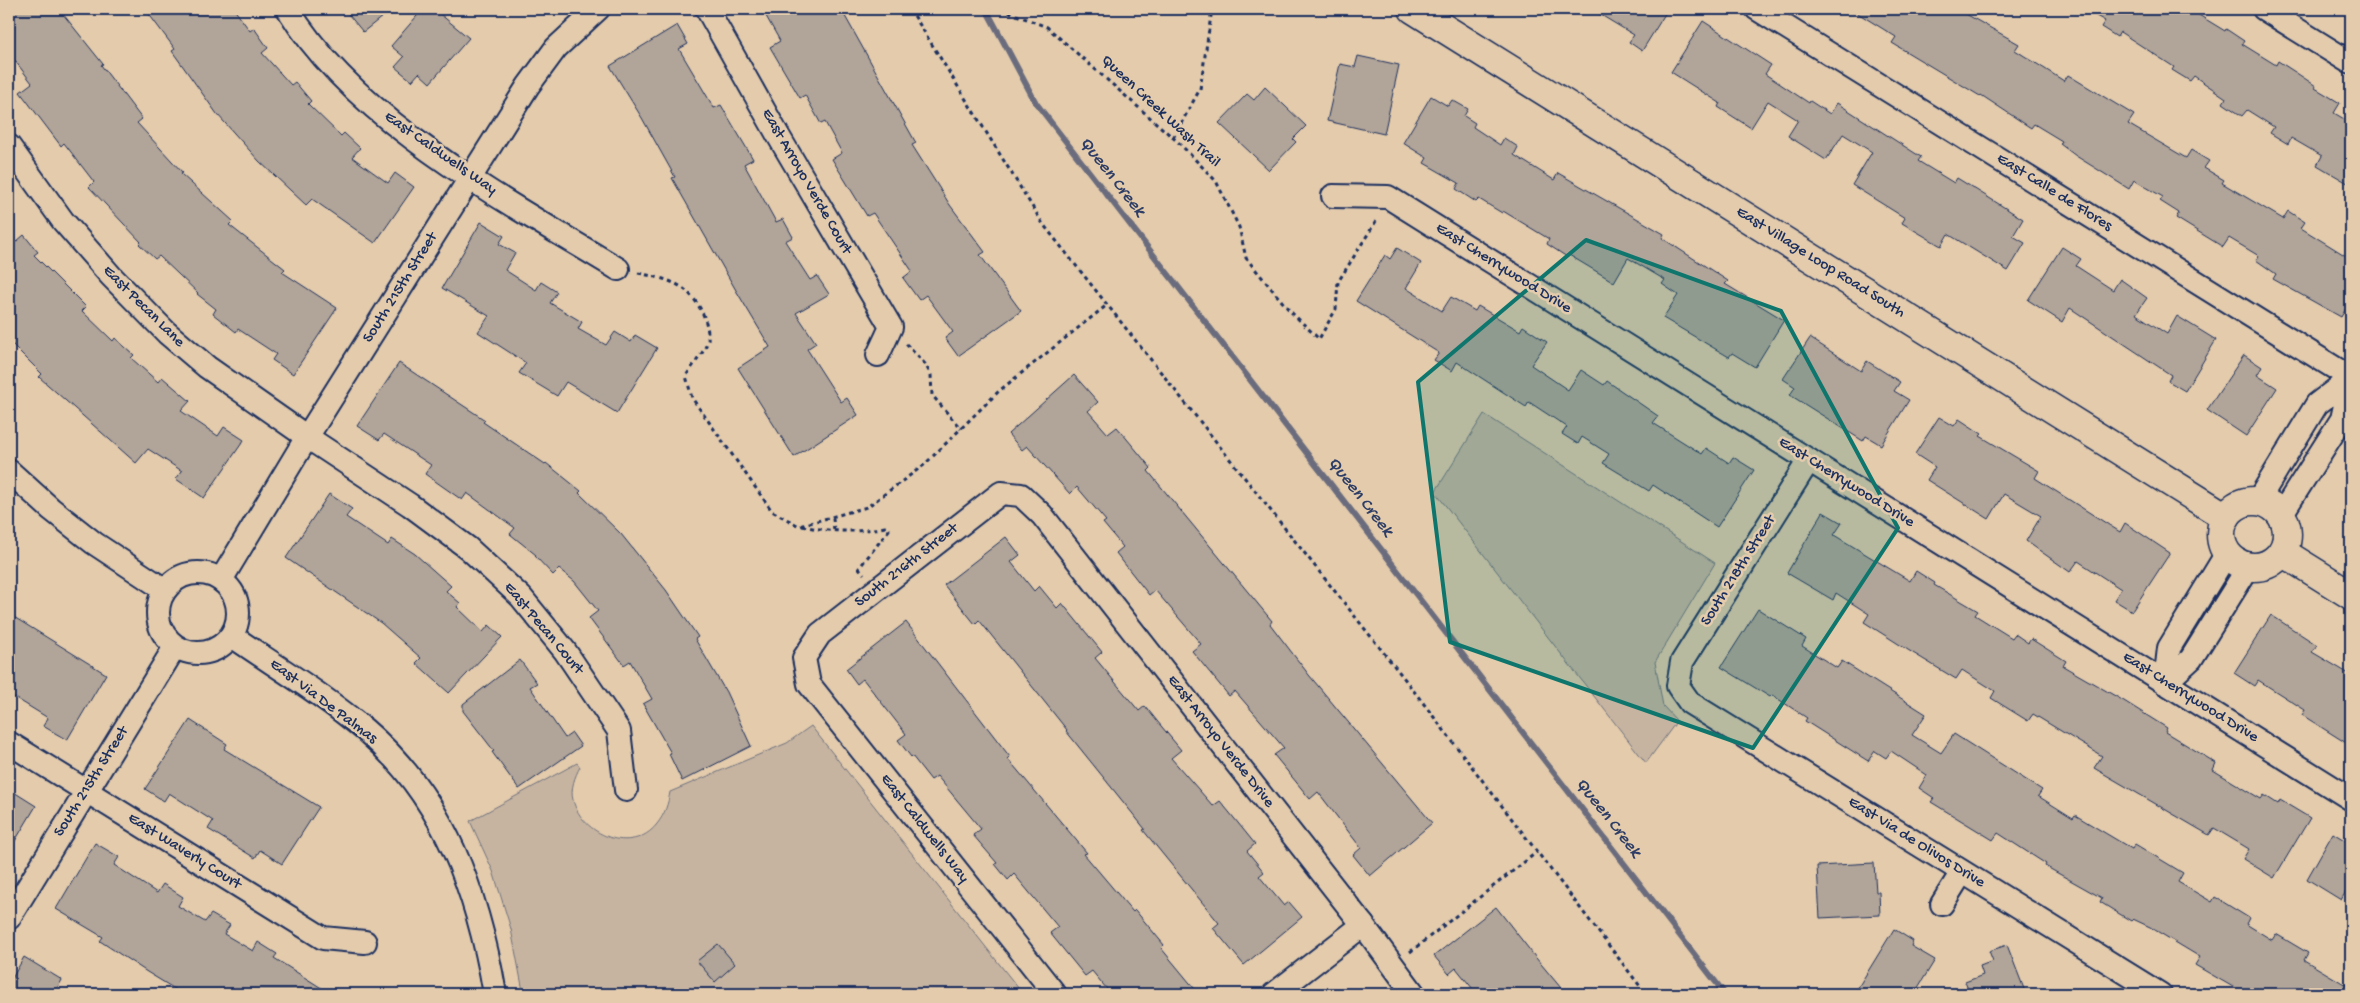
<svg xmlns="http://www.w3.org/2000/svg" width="2360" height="1003" font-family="'Gochi Hand',sans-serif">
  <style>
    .green { fill: #c6b4a0; stroke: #70727f }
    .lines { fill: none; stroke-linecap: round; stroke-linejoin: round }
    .stream { stroke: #6a6c7d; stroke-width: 6 }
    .building { fill: #b1a498; stroke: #1b2f5e }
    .street-casing { stroke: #1b2f5e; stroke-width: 26 }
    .secondary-casing { stroke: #1b2f5e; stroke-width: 31 }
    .path { stroke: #1b2f5e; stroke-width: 3; stroke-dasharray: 4 4; stroke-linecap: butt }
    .street { stroke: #e3cbac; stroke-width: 22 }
    .secondary { stroke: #e3cbac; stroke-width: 28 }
    .marked { fill: #0f766e; fill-opacity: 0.2; stroke: #0f766e; stroke-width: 4; stroke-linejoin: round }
    .labels { text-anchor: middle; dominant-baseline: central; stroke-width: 5; stroke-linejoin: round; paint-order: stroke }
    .street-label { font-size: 16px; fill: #1b2f5e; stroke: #e3cbac }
    .water-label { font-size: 18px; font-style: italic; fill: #2f3e66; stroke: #e3cbac }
  </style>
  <rect width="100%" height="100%" fill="#e3cbac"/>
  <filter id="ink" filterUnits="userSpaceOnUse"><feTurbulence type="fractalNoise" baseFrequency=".02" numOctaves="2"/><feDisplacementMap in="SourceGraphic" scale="10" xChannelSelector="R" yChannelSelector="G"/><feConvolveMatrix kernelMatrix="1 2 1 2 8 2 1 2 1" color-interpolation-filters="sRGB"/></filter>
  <g filter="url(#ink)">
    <g class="green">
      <path d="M1484 414 1715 563 1655 662 1663 706 1677 721 1646 763 1435 492Z"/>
      <path d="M811 726 1023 994H527L523 991 511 929 493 871 470 821 577 763 580 767C575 776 570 789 573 800 582 835 632 856 657 824 665 814 668 804 670 792L787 743Z"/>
    </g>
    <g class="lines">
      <path class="stream" d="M986 9 1036 103 1725 994"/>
    </g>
    <g class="building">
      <path d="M9 9H59L103 64 101 65 142 119 137 123 183 173 181 174 233 221 229 225 285 269 282 272 337 308 293 374 272 360 276 354 238 329 236 332 213 314 216 309 197 294 198 293 159 256 155 259 139 244 141 242 89 187 94 182 64 143 61 146 20 92 32 83 9 53Z"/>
      <path d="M145 9H234L250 31 254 28 268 48 262 53 291 85 295 82 311 101 308 104 341 136 344 133 360 148 352 157 388 183 395 173 414 187 375 243 312 199 306 205 259 161 217 114 172 51 175 49Z"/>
      <path d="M344 9H392L363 32Z"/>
      <path d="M423 9H434L469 38 430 83 419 73 412 81 395 67 404 57 391 46Z"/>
      <path d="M762 9H841L916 143 912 145 950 205 985 252 980 255 1021 311 958 356 945 338 953 332 926 295 919 300 903 278 912 271 873 213 867 216 832 159 842 153 825 122 821 124 805 95 800 98 770 47 780 41Z"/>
      <path d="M1591 9H1668L1642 51 1629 42 1634 35Z"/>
      <path d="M1851 9H1957L2019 44 2015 50 2064 81 2068 75 2134 115 2128 124 2186 158 2191 150 2209 161 2204 168 2224 180 2222 183 2283 219 2288 211 2305 222 2301 228 2351 259V300L2341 317 2273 279 2276 274 2256 260 2259 256 2229 238 2223 247 2176 218 2179 213 2160 201 2163 197 2134 180 2129 189 2076 156 2060 144 2062 141 2034 124 2031 128 1981 95 1980 96 1892 43 1896 37Z"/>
      <path d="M2084 9H2189L2225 31 2226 29 2244 41 2242 44 2276 65 2278 61 2295 72 2316 86 2315 88 2340 103 2334 113 2351 123V185L2317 165 2322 156 2291 138 2288 144 2270 133 2274 127 2247 110 2242 116 2223 103 2226 98 2194 76 2190 81 2172 70 2174 67 2120 32 2117 37 2101 27 2105 21Z"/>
      <path d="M1703 21 1771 65 1765 74 1809 103 1810 101 1830 114 1837 103 1921 157 1918 161 1954 183 1957 178 2023 219 2013 236 2025 243 2008 271 1948 234 1941 246 1902 223 1905 218 1852 185 1872 152 1843 134 1826 160 1788 136 1798 120 1768 101 1751 128 1718 107 1720 103 1671 72Z"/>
      <path d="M677 25 688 44 679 49 714 108 721 105 753 159 744 164 776 222 783 219 793 237 785 241 810 280 817 276 829 294 796 313 816 343 807 349 841 402 847 398 858 415 794 457 738 368 770 347 737 292 672 178 675 177 642 118 610 66Z"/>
      <path d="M1358 56 1399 65 1384 134 1327 121 1340 64 1355 67Z"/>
      <path d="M1265 87 1306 126 1293 139 1296 142 1269 170 1219 123 1247 94 1254 100Z"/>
      <path d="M1431 96 1448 106 1452 100 1468 109 1464 116 1475 123 1473 127 1500 145 1504 138 1518 147 1514 155 1554 180 1558 173 1664 234 1662 238 1728 281 1725 284 1784 320 1755 367 1732 353 1729 357 1663 318 1678 295 1662 284 1665 280 1628 258 1614 282 1569 255 1567 257 1547 244 1549 239 1503 211 1502 213 1479 199 1476 202 1456 189 1459 183 1424 163 1427 158 1403 143Z"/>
      <path d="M481 222 504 236 499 244 515 253 505 270 536 290 541 282 557 292 550 303 582 322 578 329 606 345 615 332 631 342 635 335 657 348 617 413 566 382 557 396 519 373 526 363 478 332 489 316 442 288Z"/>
      <path d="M24 235 38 252 34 255 86 307 82 311 113 341 115 338 134 355 131 358 158 382 162 377 190 401 181 411 218 436 224 427 244 440 204 498 176 479 182 471 148 449 136 463 39 377 42 374 9 341V248Z"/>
      <path d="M2062 247 2081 259 2076 266 2113 290 2120 279 2147 298 2136 314 2167 334 2177 316 2216 340 2185 391 2168 381 2171 375 2070 308 2062 322 2028 300Z"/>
      <path d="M1397 248 1421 263 1406 288 1442 311 1451 297 1475 311 1478 306 1520 331 1523 326 1547 342 1531 365 1568 390 1581 370 1604 385 1607 381 1658 416 1653 423 1702 454 1706 448 1729 463 1733 457 1754 470 1717 527 1653 485 1649 491 1603 463 1609 454 1582 437 1578 444 1562 434 1567 427 1529 402 1526 407 1457 362 1452 371 1434 360 1439 353 1356 301 1385 255 1390 259Z"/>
      <path d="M1810 338 1861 371 1867 361 1900 382 1894 391 1909 400 1881 445 1866 436 1863 441 1790 395 1795 387 1783 379Z"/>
      <path d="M2244 355 2262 367 2257 375 2277 388 2246 436 2207 410Z"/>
      <path d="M399 363 485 420 483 422 545 464 546 463 581 491 579 493 621 534 666 590 698 637 695 639 726 692 751 746 682 781 669 754 671 753 643 704 652 699 630 661 624 665 589 618 598 611 574 581 559 569 553 575 535 556 536 555 510 534 515 528 467 493 462 500 425 474 431 465 384 434 379 440 357 426Z"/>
      <path d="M1074 375 1098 402 1088 411 1108 434 1117 427 1151 468 1148 471 1272 621 1270 624 1309 675 1432 823 1370 876 1353 855 1361 848 1318 792 1310 799 1274 755 1284 748 1235 691 1229 696 1192 651 1201 644 1155 590 1149 595 1116 553 1123 547 1103 523 1106 521 1077 487 1070 494 1027 446 1022 450 1008 434Z"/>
      <path d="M1939 417 1954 426 1959 419 1982 434 1980 436 2039 471 2035 478 2120 532 2125 523 2170 553 2132 611 2114 600 2121 589 2078 561 2070 572 2026 541 2041 516 2004 494 1989 519 1927 480 1935 467 1915 454Z"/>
      <path d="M329 494 352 509 346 517 388 545 392 539 415 554 451 586 446 591 460 603 457 607 483 632 489 625 502 637 449 693 416 663 421 658 381 623 286 558Z"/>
      <path d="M1823 512 1842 523 1834 535 1910 581 1916 571 1935 583 1934 585 1978 611 1975 615 2012 638 2015 634 2028 643 2031 639 2066 661 2063 666 2124 701 2167 728 2165 732 2216 763 2213 770 2261 799 2264 795 2278 804 2280 800 2310 818 2274 878 2243 859 2249 849 2214 828 2209 835 2094 768 2102 756 2033 714 2028 721 1991 698 1995 691 1962 670 1956 679 1908 650 1864 622 1869 614 1836 593 1833 600 1787 573Z"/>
      <path d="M1006 537 1020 555 1011 562 1034 591 1039 586 1057 608 1062 603 1102 652 1095 658 1139 711 1145 706 1157 721 1181 750 1171 758 1213 806 1220 801 1234 818 1255 844 1247 851 1264 872 1259 876 1284 906 1289 902 1302 917 1244 965 1213 928 1219 923 1143 830 1145 829 1066 731 1067 730 979 620 975 624 944 585Z"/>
      <path d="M1758 609 1806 639 1802 646 1837 668 1842 661 1926 714 1912 735 1941 753 1954 734 2042 790 2038 796 2073 818 2075 815 2132 849 2135 844 2183 873 2178 882 2212 902 2215 897 2249 918 2246 924 2272 940 2276 934 2308 953 2304 960 2351 988V994H2245L2195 965 2200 957 2150 927 2133 919 2131 921 2100 902 2102 898 2045 866 2046 864 1998 833 1993 840 1931 802 1934 798 1919 788 1927 775 1891 751 1886 758 1875 751 1868 761 1805 721 1807 718 1772 695 1770 697 1721 667Z"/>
      <path d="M9 614 106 674 67 740 43 726 48 718 9 694Z"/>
      <path d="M2271 615 2317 645 2312 652 2351 675V746L2302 715 2305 710 2258 680 2254 686 2234 673Z"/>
      <path d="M906 622 1010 757 1008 759 1087 853 1084 854 1133 912 1135 910 1164 945 1161 948 1199 994H1111L1092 971 1085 976 1050 933 1058 927 1014 874 1008 880 995 864 997 863 973 835 981 829 937 776 931 780 912 756 911 757 898 740 906 734 863 679 857 684 846 669Z"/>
      <path d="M520 660 537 683 530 687 565 738 572 733 581 746 519 789 492 752 494 751 463 711V704Z"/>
      <path d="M190 720 227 744 224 749 319 807 282 864 260 850 255 858 208 829 213 821 169 793 164 801 145 789Z"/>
      <path d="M9 789 36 806 9 851Z"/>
      <path d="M2333 833 2351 844V883L2341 900 2307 879Z"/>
      <path d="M95 843 119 857 114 865 157 893 163 884 183 897 178 906 205 922 211 914 230 925 224 934 253 951 258 942 277 954 274 958 331 994H183L147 972 100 941 103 937 56 909Z"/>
      <path d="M1874 863 1876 892H1879L1880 915 1820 918 1817 866Z"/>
      <path d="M1496 907 1536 958 1566 994H1477L1456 968 1449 974 1434 956Z"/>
      <path d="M1894 929 1913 941 1911 946 1935 960 1914 994H1854Z"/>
      <path d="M718 944 735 964 715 982 697 961Z"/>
      <path d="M2007 945 2026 994H1970L1965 982 1983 975 1980 966 1993 961 1989 951Z"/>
      <path d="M24 957 62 980 54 994H9V984Z"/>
    </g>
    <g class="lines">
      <defs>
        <g id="street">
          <path d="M288 9C357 123 507 201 618 269"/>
          <path d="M707 9 779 137 891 327 878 355"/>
          <path d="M1757 9 2351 378"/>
          <path d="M2264 9 2351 63"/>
          <path d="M9 146 63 221 111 276 167 333 207 367 307 437 410 505 468 548 521 597 565 651 619 731 626 790"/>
          <path d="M1333 196 1388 197 2351 799"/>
          <path d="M1809 460 1682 662 1678 686 1690 703 2160 994"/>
          <path d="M9 471 51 509 94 543 165 590"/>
          <path d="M2257 502 2317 404 2351 378"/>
          <path d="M2281 515 2342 419 2351 378"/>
          <circle cx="198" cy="613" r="40"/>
          <path d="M221 580 307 437 528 86 556 48 598 9"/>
          <path d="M232 636C277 667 324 695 365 730 445 798 478 894 495 994"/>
          <path d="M2165 683 2169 648 2227 553"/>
          <path d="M2165 683 2191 659 2249 566"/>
          <path d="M9 743 323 938 365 942"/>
          <path d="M1942 904 1962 872"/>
          <path d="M9 918 175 647"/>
          <path d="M1055 994 809 684 804 658 820 634 1001 493 1021 495 1042 515 1363 925 1414 994"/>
          <path d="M1274 994 1363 925"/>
        </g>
        <g id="secondary">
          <path d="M1413 9 2226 517"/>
          <circle cx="2254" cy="534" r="33"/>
          <path d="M2282 552 2351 595"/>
        </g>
      </defs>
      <use href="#street" class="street-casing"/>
      <use href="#secondary" class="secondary-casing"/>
      <g class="path">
        <path d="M910 9 1043 224 1407 682 1646 994"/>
        <path d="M1001 9 1047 27 1179 143 1216 181 1239 227 1246 258 1290 311 1319 339 1336 309 1338 282 1378 218"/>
        <path d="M1173 138 1200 89 1212 9"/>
        <path d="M638 273C670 280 688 283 703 314 706 321 709 332 708 340 705 352 692 366 686 376L692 398 772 511 799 526 867 507 924 465 999 391 1107 305"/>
        <path d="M906 344 925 364 931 375 932 395 961 429"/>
        <path d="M833 518 834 532"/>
        <path d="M802 526C832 532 855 533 885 527L889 530 859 568 864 574"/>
        <path d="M1410 952 1537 852"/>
      </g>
      <use href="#street" class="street"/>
      <use href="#secondary" class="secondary"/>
    </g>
  </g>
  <path class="marked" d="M1586 240 1781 311 1898 528 1753 748 1450 642 1418 382Z"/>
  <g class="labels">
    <g class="street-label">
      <text transform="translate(1160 112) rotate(43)">Queen Creek Wash Trail</text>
      <text transform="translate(440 154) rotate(35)">East Caldwells Way</text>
      <text transform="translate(806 182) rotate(60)">East Arroyo Verde Court</text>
      <text transform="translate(2054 193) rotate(32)">East Calle de Flores</text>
      <text transform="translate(1820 263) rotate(32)">East Village Loop Road South</text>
      <text transform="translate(1503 269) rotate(32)">East Cherrywood Drive</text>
      <text transform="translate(401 288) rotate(-58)">South 215th Street</text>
      <text transform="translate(143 307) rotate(45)">East Pecan Lane</text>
      <text transform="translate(1846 483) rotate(32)">East Cherrywood Drive</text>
      <text transform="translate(907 566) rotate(-38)">South 216th Street</text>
      <text transform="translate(1739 571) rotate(-58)">South 218th Street</text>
      <text transform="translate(543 629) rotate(50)">East Pecan Court</text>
      <text transform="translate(2190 698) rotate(32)">East Cherrywood Drive</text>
      <text transform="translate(323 702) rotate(37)">East Via De Palmas</text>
      <text transform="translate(1220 742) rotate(52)">East Arroyo Verde Drive</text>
      <text transform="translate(92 782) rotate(-58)">South 215th Street</text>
      <text transform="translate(924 829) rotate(52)">East Caldwells Way</text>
      <text transform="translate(1916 843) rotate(32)">East Via de Olivos Drive</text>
      <text transform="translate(184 852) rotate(32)">East Waverly Court</text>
    </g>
    <g class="water-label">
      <text transform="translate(1112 177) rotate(52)">Queen Creek</text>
      <text transform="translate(1360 497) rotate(52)">Queen Creek</text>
      <text transform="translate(1608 818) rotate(52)">Queen Creek</text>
    </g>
  </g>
  <rect width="2360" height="1003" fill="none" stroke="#e3cbac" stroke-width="30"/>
  <rect x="15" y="15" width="2330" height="973" fill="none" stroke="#1b2f5e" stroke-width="2" filter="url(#ink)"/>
</svg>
